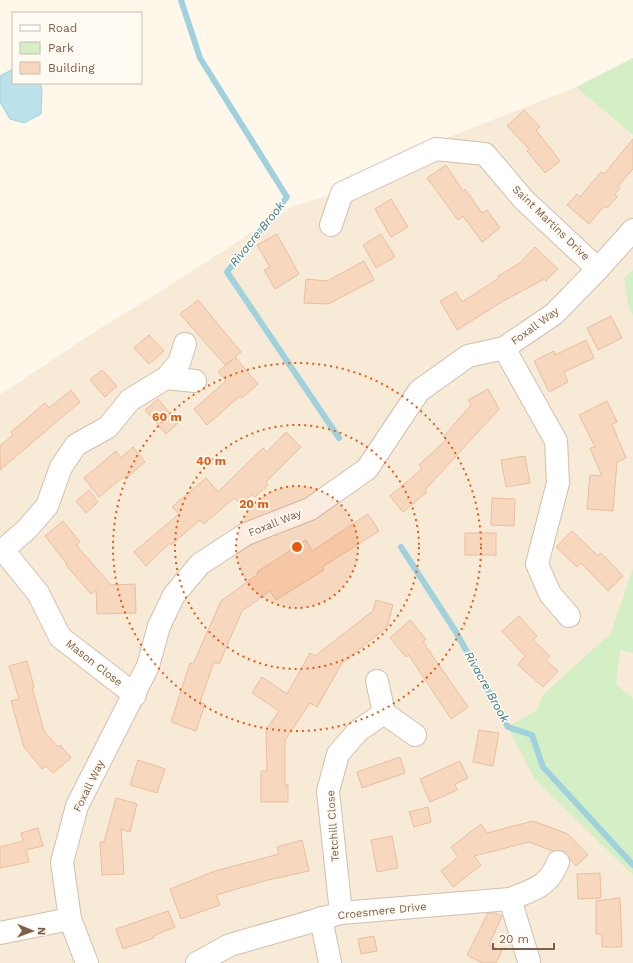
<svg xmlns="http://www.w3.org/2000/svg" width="633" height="963" font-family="'Work Sans',sans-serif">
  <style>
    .residential { fill: #f7ead7 }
    .green { fill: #d4eec6 }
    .water { fill: #bbe2eb; stroke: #a0d2de }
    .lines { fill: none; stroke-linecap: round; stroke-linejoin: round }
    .stream { stroke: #a0d2de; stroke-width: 6 }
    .building { fill: #f7d7be; stroke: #ebbe9d }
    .minor-casing { stroke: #d3bfad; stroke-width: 24 }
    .minor { stroke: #fff; stroke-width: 22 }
    .ring { fill: none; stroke: #e8590c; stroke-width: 2; stroke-dasharray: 2 4 }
    .labels { text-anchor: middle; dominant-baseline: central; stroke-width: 3.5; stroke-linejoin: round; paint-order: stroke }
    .street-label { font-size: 11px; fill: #7d5e49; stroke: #fffaf2 }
    .water-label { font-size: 12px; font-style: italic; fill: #3d7b8b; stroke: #fffaf2 }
    .centre { fill: #e8590c; stroke: #fffaf2; stroke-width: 2 }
    .ring-label { font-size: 12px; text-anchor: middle; font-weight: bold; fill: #e8590c; stroke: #fffaf2; stroke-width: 3.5; stroke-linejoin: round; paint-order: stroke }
  </style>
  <rect width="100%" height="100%" fill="#fef7ea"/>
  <path class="residential" d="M576 87 633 135V963H0V395L96 331 158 293 293 206 338 193 442 140Z"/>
  <g class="green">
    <path d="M633 58V135L576 87Z"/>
    <path d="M633 270V316L629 308 624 278Z"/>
    <path d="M633 569V653L620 650 616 684 633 699V875L534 778 508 727 537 710 543 695 611 633Z"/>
  </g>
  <path class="water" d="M13 69V83H40L42 88 41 114 24 123 10 119 0 102V76Z"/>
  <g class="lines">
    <g class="stream">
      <path d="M181 0 200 58 287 197 227 272 339 438"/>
      <path d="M401 547 456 632 508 727 532 735 543 767 633 865"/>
    </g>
  </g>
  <g class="building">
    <path d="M524 110 540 127 536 130 560 161 545 173 527 151 529 149 507 126Z"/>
    <path d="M633 139V169L618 186 620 188 615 194 617 197 607 208 604 206 589 224 567 205 577 194 580 197 601 172 604 174Z"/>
    <path d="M446 165 463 191 465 189 482 213 487 210 500 228 482 242 463 216 458 220 427 178Z"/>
    <path d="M391 199 408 227 391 237 375 209Z"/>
    <path d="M277 234 299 274 275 289 264 270 270 267 257 245Z"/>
    <path d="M381 234 395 257 376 268 363 245Z"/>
    <path d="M535 247 558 269 546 281 544 279 500 303 457 330 440 301 456 292 462 302 499 278 498 276 520 263Z"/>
    <path d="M364 261 374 280 328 304 304 303 306 279 327 281Z"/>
    <path d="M198 300 241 352 235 357 258 384 242 398 240 396 207 425 194 409 226 381 218 372 233 359 225 365 180 314Z"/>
    <path d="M611 316 622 338 598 350 587 328Z"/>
    <path d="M149 335 164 351 149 364 134 348Z"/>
    <path d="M586 340 594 358 564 372 568 382 549 392 534 361 554 351 555 355Z"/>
    <path d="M102 370 117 386 105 397 90 380Z"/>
    <path d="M488 389 499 409 425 490 427 492 403 512 390 496 422 469 419 465 446 440 443 437 471 405 468 400Z"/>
    <path d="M71 390 80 402 0 470V446L13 435 11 432 45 403 49 408Z"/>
    <path d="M158 399 178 423 166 434 145 410Z"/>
    <path d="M607 401 617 422 612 424 626 458 617 462 613 511 587 509 590 475 602 476 590 448 595 447 579 415Z"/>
    <path d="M286 432 301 447 266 482 268 485 255 497 252 494 241 505 234 498 204 524 200 520 171 545 170 543 146 566 134 552 179 514 172 507 206 478 218 492 263 448 267 452Z"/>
    <path d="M133 447 145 462 125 479 123 477 99 497 84 478 116 451 121 458Z"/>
    <path d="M525 456 530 483 506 487 501 460Z"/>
    <path d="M89 490 98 502 86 513 76 501Z"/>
    <path d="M492 498 515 499 514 526 491 525Z"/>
    <path d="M368 514 379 531 322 567 324 570 276 600 270 591 242 611 219 664 214 662 200 702 205 704 196 731 171 722 190 663 193 664 221 601 258 574 257 572 306 540 312 551Z"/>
    <path d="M63 521 80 542 76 545 111 585 135 584 136 613 97 614 96 590 91 594 66 565 67 564 45 536Z"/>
    <path d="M572 531 598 556 601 553 623 576 608 591 581 563 577 567 556 547Z"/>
    <rect x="465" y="533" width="31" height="22"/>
    <path d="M376 600 393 605 387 627 342 663 317 707 310 703 285 740V785H288V802H261V771H267L266 730 279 711 252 693 262 677 287 694 310 653 315 656 373 611Z"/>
    <path d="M519 616 537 636 533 640 550 656 546 660 558 671 543 687 518 665 525 656 502 631Z"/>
    <path d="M410 620 426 639 423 642 468 707 451 719 409 655 406 657 390 638Z"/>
    <path d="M27 661 34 687H32L44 731 58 747 60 745 71 758 53 773 46 766 42 769 24 747 11 701 19 699 9 666Z"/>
    <path d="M479 730 499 733 493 766 473 762Z"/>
    <path d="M400 757 405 773 362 788 357 772Z"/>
    <path d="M138 760 165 769 157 793 130 785Z"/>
    <path d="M460 761 468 778 455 784 457 790 430 802 420 779Z"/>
    <path d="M116 798 137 804 130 832 121 829 124 874 102 875 100 842H104Z"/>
    <path d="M428 807 431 822 414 827 409 812Z"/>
    <path d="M533 821 568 834 588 855 576 866 563 851H553L529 842 474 856 481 865 453 887 441 871 458 857 451 847 481 824 487 833Z"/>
    <path d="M38 828 43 846 26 850 29 862 0 868V847L23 841 21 833Z"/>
    <path d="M392 836 398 868 377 872 371 840Z"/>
    <path d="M302 840 309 871 268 880 216 895 220 905 181 919 170 889 215 871 279 854 277 847Z"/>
    <path d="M600 873 601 898 578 899 577 874Z"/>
    <path d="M620 898 622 947H602V934H596V901Z"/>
    <path d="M168 911 175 927 153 936 154 938 123 949 116 929Z"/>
    <path d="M488 913H495L502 916 489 945 502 951 496 963H482L467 955Z"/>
    <path d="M374 936 377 951 361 954 358 939Z"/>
  </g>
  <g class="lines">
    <defs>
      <g id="minor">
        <path d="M331 225 342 193 436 149 485 154 524 200 598 269"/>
        <path d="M504 348 556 441 558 483 537 564 550 594 569 616"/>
        <path d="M166 378 195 381"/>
        <path d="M3 550 27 529 47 506 61 467 76 445 108 427 130 400 166 378 179 363 185 344"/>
        <path d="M0 553 3 550 38 593 60 637 135 695"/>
        <path d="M384 713 415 735"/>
        <path d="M510 899C532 890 549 887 558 862"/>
        <path d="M341 913 328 791 338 754 358 731 384 713 377 681"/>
        <path d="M321 918 330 963"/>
        <path d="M0 933 70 919"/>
        <path d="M87 963 70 919 62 862 77 806 148 666 159 626 174 595 200 564 246 534 310 509 367 469 419 391 468 356 504 348 554 314 598 269 633 230"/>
        <path d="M197 963 230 945 341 913 510 899 529 961"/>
      </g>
    </defs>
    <use href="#minor" class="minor-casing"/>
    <use href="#minor" class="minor"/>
  </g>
  <circle cx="297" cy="547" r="61" fill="#e8590c" fill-opacity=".12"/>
  <g class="ring">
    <circle cx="297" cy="547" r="61"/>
    <circle cx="297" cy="547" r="122"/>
    <circle cx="297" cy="547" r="184"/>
  </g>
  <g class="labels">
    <g class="street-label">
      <text transform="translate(551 223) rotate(44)">Saint Martins Drive</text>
      <text transform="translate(535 326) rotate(-36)">Foxall Way</text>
      <text transform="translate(275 523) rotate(-22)">Foxall Way</text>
      <text transform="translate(94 663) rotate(38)">Mason Close</text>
      <text transform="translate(89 786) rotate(-64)">Foxall Way</text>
      <text transform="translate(333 826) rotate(-94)">Tetchill Close</text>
      <text transform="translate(382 911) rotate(-6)">Croesmere Drive</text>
    </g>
    <g class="water-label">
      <text transform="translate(257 234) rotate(-51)">Rivacre Brook</text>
      <text transform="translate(487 687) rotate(61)">Rivacre Brook</text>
    </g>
  </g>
  <circle cx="297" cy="547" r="6" class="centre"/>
  <g class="ring-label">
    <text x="167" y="421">60 m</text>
    <text x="211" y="465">40 m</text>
    <text x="254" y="508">20 m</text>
  </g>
  <rect x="12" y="12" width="130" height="72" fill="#fffaf2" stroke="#cbbcae"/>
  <rect x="20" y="25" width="20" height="6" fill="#ffffff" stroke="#cbbcae"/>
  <text x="48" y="32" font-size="12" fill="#7d5e49">Road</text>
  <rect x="20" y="42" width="20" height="12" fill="#d4eec6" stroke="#cbbcae"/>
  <text x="48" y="52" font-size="12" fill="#7d5e49">Park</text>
  <rect x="20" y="62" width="20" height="12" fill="#f7d7be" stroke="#cbbcae"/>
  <text x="48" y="72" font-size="12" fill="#7d5e49">Building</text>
  <g transform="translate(32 931) rotate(91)" stroke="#fffaf2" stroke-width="3" paint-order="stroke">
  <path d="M0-3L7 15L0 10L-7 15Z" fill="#7d5e49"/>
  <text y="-6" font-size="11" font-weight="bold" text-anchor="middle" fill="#7d5e49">N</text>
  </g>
  <path d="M493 943v6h61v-6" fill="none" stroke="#7d5e49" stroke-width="2"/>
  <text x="499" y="943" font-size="12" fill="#7d5e49" stroke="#fffaf2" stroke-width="3" paint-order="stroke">20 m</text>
</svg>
